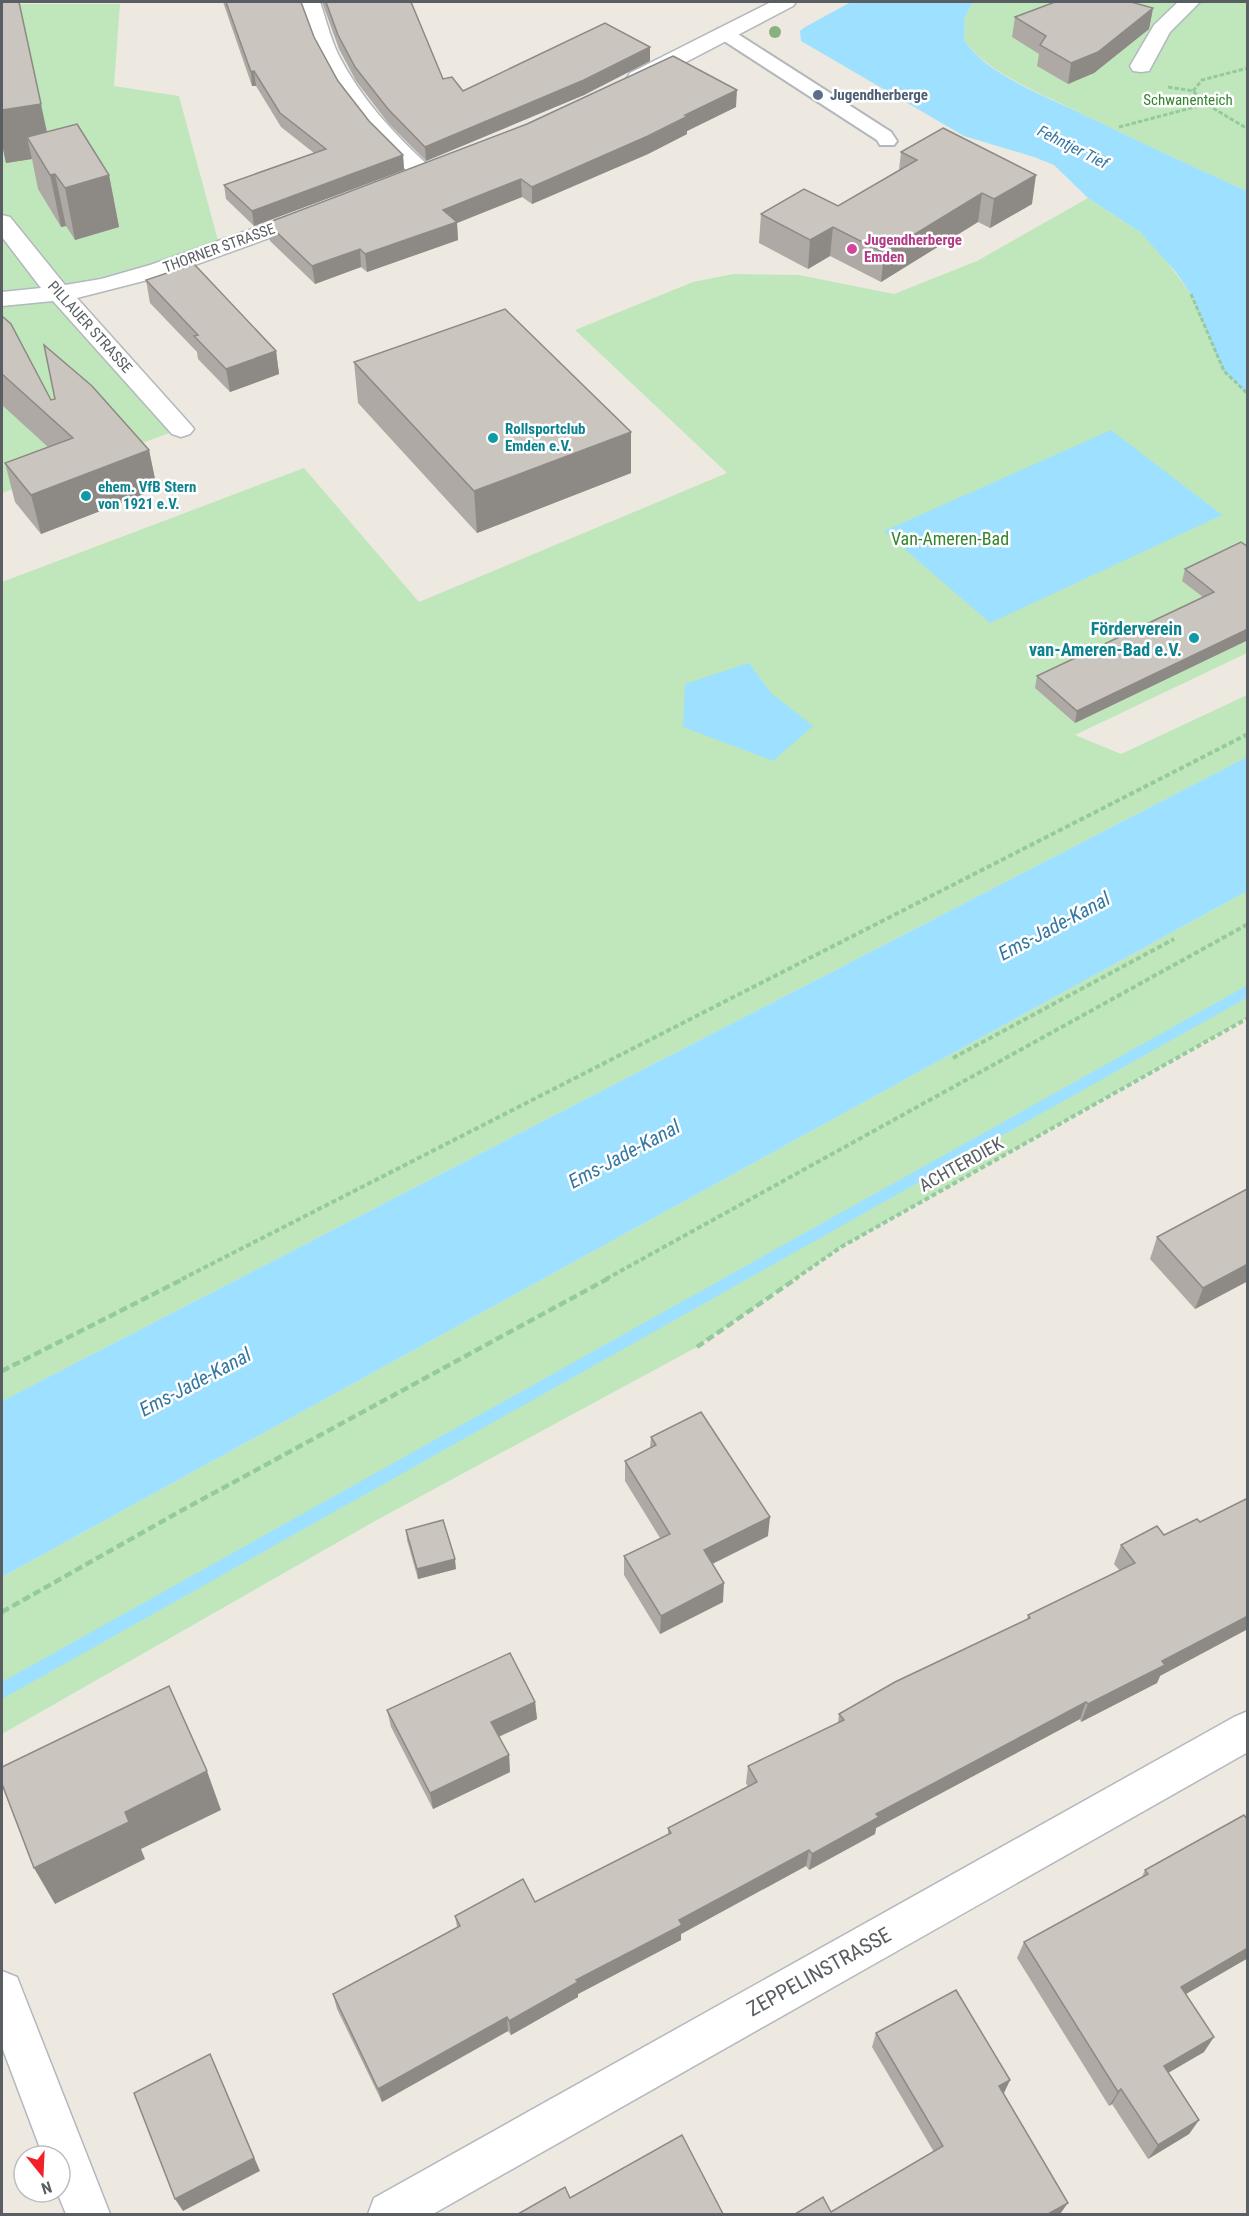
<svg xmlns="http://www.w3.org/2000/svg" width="1249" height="2216" font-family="'Roboto Condensed',sans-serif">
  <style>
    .green { fill: #c0e7bb }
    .water { fill: #9ee0ff }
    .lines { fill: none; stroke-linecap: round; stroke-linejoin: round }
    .stream { fill: #9ee0ff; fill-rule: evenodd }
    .service-casing { stroke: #b3b8bc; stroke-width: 4 }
    .minor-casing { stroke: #b3b8bc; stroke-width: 3 }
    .path-far2 { stroke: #95ca9e; stroke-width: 3; stroke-dasharray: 4.5 2; stroke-linecap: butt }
    .path-far1 { stroke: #95ca9e; stroke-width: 4; stroke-dasharray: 5 3; stroke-linecap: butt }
    .path { stroke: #95ca9e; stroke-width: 4.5; stroke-dasharray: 8 4; stroke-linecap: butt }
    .service { fill: #fff; fill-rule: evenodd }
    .minor { fill: #fff; fill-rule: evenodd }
    .tree { fill: #88b17f }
    .wall { fill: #aea9a4 }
    .shaded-wall { fill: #8d8a86 }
    .building { fill: #cac5bf; stroke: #8d8a86; stroke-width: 1.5 }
    .service-dot { fill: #5c6f8a; stroke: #fff; stroke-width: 2 }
    .hotel-dot { fill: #d1479c; stroke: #fff; stroke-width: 2 }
    .culture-dot { fill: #0f9aa8; stroke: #fff; stroke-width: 2 }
    .labels { text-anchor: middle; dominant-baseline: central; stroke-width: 5; stroke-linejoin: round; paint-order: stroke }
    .far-service-label { font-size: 15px; font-weight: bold; fill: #4e5e75; stroke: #fff; text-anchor: start }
    .far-park-label { font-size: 15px; fill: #35842f; stroke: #fff }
    .far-hotel-label { font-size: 15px; font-weight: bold; fill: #b23c85; stroke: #fff; text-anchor: start }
    .far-street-label { font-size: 15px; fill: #595e62; stroke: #fff }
    .far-culture-label { font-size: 15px; font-weight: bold; fill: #0d838f; stroke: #fff; text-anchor: start }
    .far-water-label { font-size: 16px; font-style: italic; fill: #3377a4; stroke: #fff }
    .park-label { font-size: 18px; fill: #35842f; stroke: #fff }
    .culture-label { font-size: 18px; font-weight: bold; fill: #0d838f; stroke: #fff; text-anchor: end }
    .street-label { font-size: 18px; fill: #595e62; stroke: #fff }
    .water-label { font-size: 20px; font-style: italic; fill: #3377a4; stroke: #fff }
    .near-street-label { font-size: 21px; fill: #595e62; stroke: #fff }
  </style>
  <rect width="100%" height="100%" fill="#ede9e0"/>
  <g class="green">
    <path d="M973 2H1247V191C1188 165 1130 138 1072 109 1038 92 986 72 964 40L965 17Z"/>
    <path d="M2 4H120L114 86 179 96 220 248 60 293 181 429 2 493Z"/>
    <path d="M1088 198 1140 232 1159 251 1191 294 1229 377 1247 394V653L1075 735 1121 754 1247 695V757L2 1401V582L304 468 419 602 727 473 575 330 693 282 733 274 799 275 894 294 977 261Z"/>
    <path d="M1247 891V1018L841 1247 697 1347 375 1521 2 1734V1577Z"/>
  </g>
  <g class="water">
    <path d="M851 2H973L965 17 964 40C986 74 1045 96 1080 113 1135 140 1191 166 1247 191V394L1224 371 1191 294 1175 271 1140 232 1088 198 1054 165 1034 157 964 136 801 41 800 31 805 27Z"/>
    <path d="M1111 430 1222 515 990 623 884 531Z"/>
    <path d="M749 663 772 694 813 726 773 761 683 727 685 684Z"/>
    <path d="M1247 757V891L2 1577V1401Z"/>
  </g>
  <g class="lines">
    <path class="stream" d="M1248 985V997L2 1699V1682Z"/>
    <defs>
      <path id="service" d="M724 28 730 29 891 132 897 141 894 145H880L877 140 718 37 715 33 718 29Z"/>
      <g id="minor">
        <path d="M300 2H320C326 19 330 37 338 54 361 99 394 134 431 168L434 173 431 178 423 180 415 178C359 126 320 76 300 2Z"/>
        <path d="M771 2H796L793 6 646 83 638 84 630 83 627 78 630 73Z"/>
        <path d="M1178 2H1200L1170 32 1149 71 1141 72 1133 71 1130 66 1154 25Z"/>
        <path d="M311 208 319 210 323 215 319 220 167 275 77 298 190 424 194 429 190 434 181 437 172 434 53 301 2 306V292L41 288 2 237V215L10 217 65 285 101 279 150 265Z"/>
        <path d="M1248 1711V1752L433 2214H368L374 2198 1234 1717Z"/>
        <path d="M2 1971 17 1977 110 2214H66L57 2192H60V2156H43L2 2047Z"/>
      </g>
    </defs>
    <use href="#service" class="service-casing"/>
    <use href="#minor" class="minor-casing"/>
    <g class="path-far2">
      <path d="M1168 87 1193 91 1206 104 1248 129"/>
      <path d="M1193 91 1202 80 1248 68"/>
      <path d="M1119 127 1206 104"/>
      <path d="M1191 294 1224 371 1248 394"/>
    </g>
    <g class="path-far1">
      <path d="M953 1058 1174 939"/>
      <path d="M182 1279 1248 734"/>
      <path d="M606 1279 1248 924"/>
      <path d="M795 1279 841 1247 1248 1018"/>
    </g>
    <g class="path">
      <path d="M697 1347 797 1278"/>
      <path d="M2 1371 185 1278"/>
      <path d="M2 1612 177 1513 609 1278"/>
    </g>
    <use href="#service" class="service"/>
    <use href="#minor" class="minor"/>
  </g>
  <circle class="tree" cx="775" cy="32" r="6"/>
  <g class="wall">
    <path d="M2 2 47 132 109 175 119 227 75 240 66 226 61 227 38 189 32 159 6 163 2 144Z"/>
    <path d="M223 2H301L314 37 338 81 369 121 403 155 404 170 254 226 226 199 224 185 314 153 281 127 256 86H252Z"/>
    <path d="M322 2H411L443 79 463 91 650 61 584 95 426 161 389 124 356 81 339 49Z"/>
    <path d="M1153 8 1149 29 1094 73 1068 84 1037 66 1039 54 1012 37 1015 17Z"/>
    <path d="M736 107 687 131V134L648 154 532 204 522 197 457 223 458 240 367 272 361 267 315 284 270 241 267 223Z"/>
    <path d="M901 152 1032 204 990 228 978 222 881 282 830 256 808 269 759 243 761 214 838 206 899 170Z"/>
    <path d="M146 280 276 351 279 374 230 392 198 359 197 352 150 303Z"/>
    <path d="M2 316 51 400 149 450 157 489 41 534 15 502 5 463 48 447 2 405Z"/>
    <path d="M354 362 631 432V473L477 533 358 403Z"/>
    <path d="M1248 547V640L1075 723 1035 688 1037 676 1203 597 1182 581 1185 569Z"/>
    <path d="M1248 1189V1281L1195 1309 1150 1259 1157 1237Z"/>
    <path d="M651 1437 768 1536 712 1564 723 1602 660 1634 624 1575V1556L660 1538 625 1481V1461L650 1448Z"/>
    <path d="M1157 1526 1160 1676 1157 1683 1081 1722 1080 1719 876 1828 875 1834 809 1870 806 1866 681 1934V1940L578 1994V1997L511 2035 508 2031 382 2102 337 2009 333 1994 457 1927 455 1916 535 1902 668 1835V1828L748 1787 746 1783 748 1766 838 1723 839 1714 1027 1620 1028 1615 1120 1571 1114 1564 1121 1545Z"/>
    <path d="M406 1530 456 1569 418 1579 407 1540Z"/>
    <path d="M535 1702 537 1719 499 1737 509 1755 510 1772 433 1809 391 1727 387 1710Z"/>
    <path d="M1145 1870 1248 1958 1186 1994 1204 2052 1168 2073 1199 2120 1189 2134 1148 2159 1112 2104 1109 2106 1017 1958 1024 1942 1142 1877Z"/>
    <path d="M876 2033 1010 2080 1003 2094 1068 2203 795 2214 831 2212 934 2152 872 2047Z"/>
  </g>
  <g class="shaded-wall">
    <path d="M1153 8 1149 29 1094 73 1068 84 1071 63Z"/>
    <path d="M650 47V61L584 95 426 161 425 147Z"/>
    <path d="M254 71 256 86H252L251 72Z"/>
    <path d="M737 90 736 107 687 131V134L648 154 532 204V187Z"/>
    <path d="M41 104 52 156 27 137 32 159 6 163 2 144V110Z"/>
    <path d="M403 155 404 170 254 226 252 211Z"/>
    <path d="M55 174 66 226 61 227 50 175Z"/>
    <path d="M109 175 119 227 75 240 65 188Z"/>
    <path d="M1036 175 1032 204 990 228 994 199Z"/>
    <path d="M521 179 522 197 457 223 458 240 367 272 365 254 443 210Z"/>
    <path d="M982 193 978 222 881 282 884 253Z"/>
    <path d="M833 227 830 256 808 269 810 240Z"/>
    <path d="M360 249 361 267 315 284 312 266Z"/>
    <path d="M276 351 279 374 230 392 226 369Z"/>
    <path d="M631 432V473L477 533 474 491Z"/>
    <path d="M149 450 157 489 41 534 31 495Z"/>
    <path d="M1248 629V640L1075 723 1077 711Z"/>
    <path d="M1248 1264V1281L1195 1309 1203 1288Z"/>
    <path d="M770 1517 768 1536 702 1569 704 1550Z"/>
    <path d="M455 1559 456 1569 418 1579 417 1569Z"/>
    <path d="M724 1583 723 1602 660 1634 661 1616Z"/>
    <path d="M1248 1616V1629L1160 1676 1157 1683 1081 1722 1088 1704 1162 1661Z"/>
    <path d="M535 1702 537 1719 493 1739 491 1722Z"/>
    <path d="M1086 1702 1080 1719 876 1828 875 1834 809 1870 812 1854 876 1814Z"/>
    <path d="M509 1755 510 1772 433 1809 430 1793Z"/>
    <path d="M207 1771 221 1810 141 1849 145 1859 55 1904 34 1868 125 1812Z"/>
    <path d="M809 1850 806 1866 681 1934V1940L578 1994V1997L511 2035 509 2021 576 1980 679 1920Z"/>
    <path d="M1248 1948V1958L1172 2002 1181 1987Z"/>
    <path d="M507 2017 508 2031 382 2102 378 2089Z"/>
    <path d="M1214 2037 1204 2052 1154 2081 1164 2066Z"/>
    <path d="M210 2054 260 2171 183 2211 175 2199Z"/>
    <path d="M1010 2080 1004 2093 993 2100 999 2086Z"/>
    <path d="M1121 2089 1112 2104 1109 2106 1118 2092Z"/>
    <path d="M1199 2120 1189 2134 1148 2159 1158 2145Z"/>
    <path d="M1068 2203 1060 2214H1048Z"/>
  </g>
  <g class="building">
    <path d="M2 2H19L41 104 2 110Z"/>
    <path d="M226 2H301L314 37 338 81 369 121 403 155 252 211 224 185 326 149 280 113 254 71 251 72Z"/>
    <path d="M326 2H411L443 79 452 77 463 91 605 23 650 47 584 80 425 147 388 109 355 67 338 35Z"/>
    <path d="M1055 2H1131L1153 8 1098 52 1071 63 1040 45 1046 36 1015 17Z"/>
    <path d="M673 56 737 90 685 115 688 116 648 136 532 187 521 179 443 210 457 222 365 254 360 249 312 266 267 223 527 124Z"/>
    <path d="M77 124 109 175 65 188 55 174 50 175 27 137Z"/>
    <path d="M943 128 1036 175 994 199 982 193 884 253 833 227 810 240 761 214 804 189 838 206 917 160 901 152Z"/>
    <path d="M194 264 276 351 226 369 194 336 198 335 146 280Z"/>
    <path d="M505 309 631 432 474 491 354 362Z"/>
    <path d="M2 316 11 324 51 400 55 399 44 345 92 386 149 450 31 495 5 463 73 438 2 374Z"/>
    <path d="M1241 542 1248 547V629L1077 711 1037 676 1214 592 1185 569Z"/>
    <path d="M1247 1189 1248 1264 1203 1288 1157 1237Z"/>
    <path d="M701 1412 770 1517 704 1550 724 1583 661 1616 624 1556 670 1534 625 1461 656 1445 651 1437Z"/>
    <path d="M1248 1498V1616L1162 1661 1165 1665 1088 1704 1086 1702 876 1814 879 1817 812 1854 809 1850 679 1920 682 1925 576 1980 578 1982 509 2021 507 2017 378 2089 333 1994 460 1926 455 1916 523 1879 535 1902 671 1833 668 1828 757 1782 748 1766 844 1720 839 1714 895 1682 1030 1618 1028 1615 1135 1563 1121 1545 1157 1526 1164 1535 1197 1519 1200 1522Z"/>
    <path d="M443 1520 455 1559 417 1569 406 1530Z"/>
    <path d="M510 1653 535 1702 491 1722 509 1755 430 1793 387 1710Z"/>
    <path d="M169 1686 207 1771 125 1812 129 1822 34 1868 2 1784V1767Z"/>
    <path d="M1244 1815 1248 1820V1948L1181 1987 1214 2037 1164 2066 1199 2120 1158 2145 1121 2089 1118 2092 1024 1942 1148 1874 1145 1870Z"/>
    <path d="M956 1990 1010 2080 999 2086 1068 2203 1048 2214H795L823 2197 831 2212 943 2146 876 2033Z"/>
    <path d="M210 2054 254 2158 175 2199 134 2093Z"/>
    <path d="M682 2135 723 2214H518L565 2187 570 2198Z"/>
  </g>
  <circle class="service-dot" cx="818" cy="95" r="6"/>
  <circle class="hotel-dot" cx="852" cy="249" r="6"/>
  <g class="culture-dot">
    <circle cx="493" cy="438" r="6"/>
    <circle cx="86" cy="496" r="6"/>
    <circle cx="1194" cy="638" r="6"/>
  </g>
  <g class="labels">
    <g class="far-service-label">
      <text x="830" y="95">Jugendherberge</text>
    </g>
    <g class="far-park-label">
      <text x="1188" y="100">Schwanenteich</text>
    </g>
    <g class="far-hotel-label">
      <text x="864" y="240">Jugendherberge<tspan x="864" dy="17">Emden</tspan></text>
    </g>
    <g class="far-street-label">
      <text transform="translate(219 248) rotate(-20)">THORNER STRASSE</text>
      <text transform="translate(90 327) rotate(48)">PILLAUER STRASSE</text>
    </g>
    <g class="far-culture-label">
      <text x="505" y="429">Rollsportclub<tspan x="505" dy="17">Emden e.V.</tspan></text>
      <text x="98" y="487">ehem. VfB Stern<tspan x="98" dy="17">von 1921 e.V.</tspan></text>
    </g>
    <g class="far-water-label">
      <text transform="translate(1073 147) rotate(27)">Fehntjer Tief</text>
    </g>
    <g class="park-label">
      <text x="950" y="538">Van-Ameren-Bad</text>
    </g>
    <g class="culture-label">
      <text x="1182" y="628">Förderverein<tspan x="1182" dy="21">van-Ameren-Bad e.V.</tspan></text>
    </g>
    <g class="street-label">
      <text transform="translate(961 1164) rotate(-29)">ACHTERDIEK</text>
    </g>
    <g class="water-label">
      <text transform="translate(1054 926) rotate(-28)">Ems-Jade-Kanal</text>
      <text transform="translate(624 1154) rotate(-28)">Ems-Jade-Kanal</text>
      <text transform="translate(195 1382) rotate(-28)">Ems-Jade-Kanal</text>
    </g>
    <g class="near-street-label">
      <text transform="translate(819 1972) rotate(-29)">ZEPPELINSTRASSE</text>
    </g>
  </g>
  <rect width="1249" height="2216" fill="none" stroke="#595e62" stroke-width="6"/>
  <g transform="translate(42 2174) rotate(162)"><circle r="28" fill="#ffffff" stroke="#bdbfc0" stroke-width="1.5"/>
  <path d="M0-4.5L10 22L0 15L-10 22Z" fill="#f22129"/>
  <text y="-9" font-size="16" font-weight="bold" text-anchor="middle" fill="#595e62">N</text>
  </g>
</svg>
